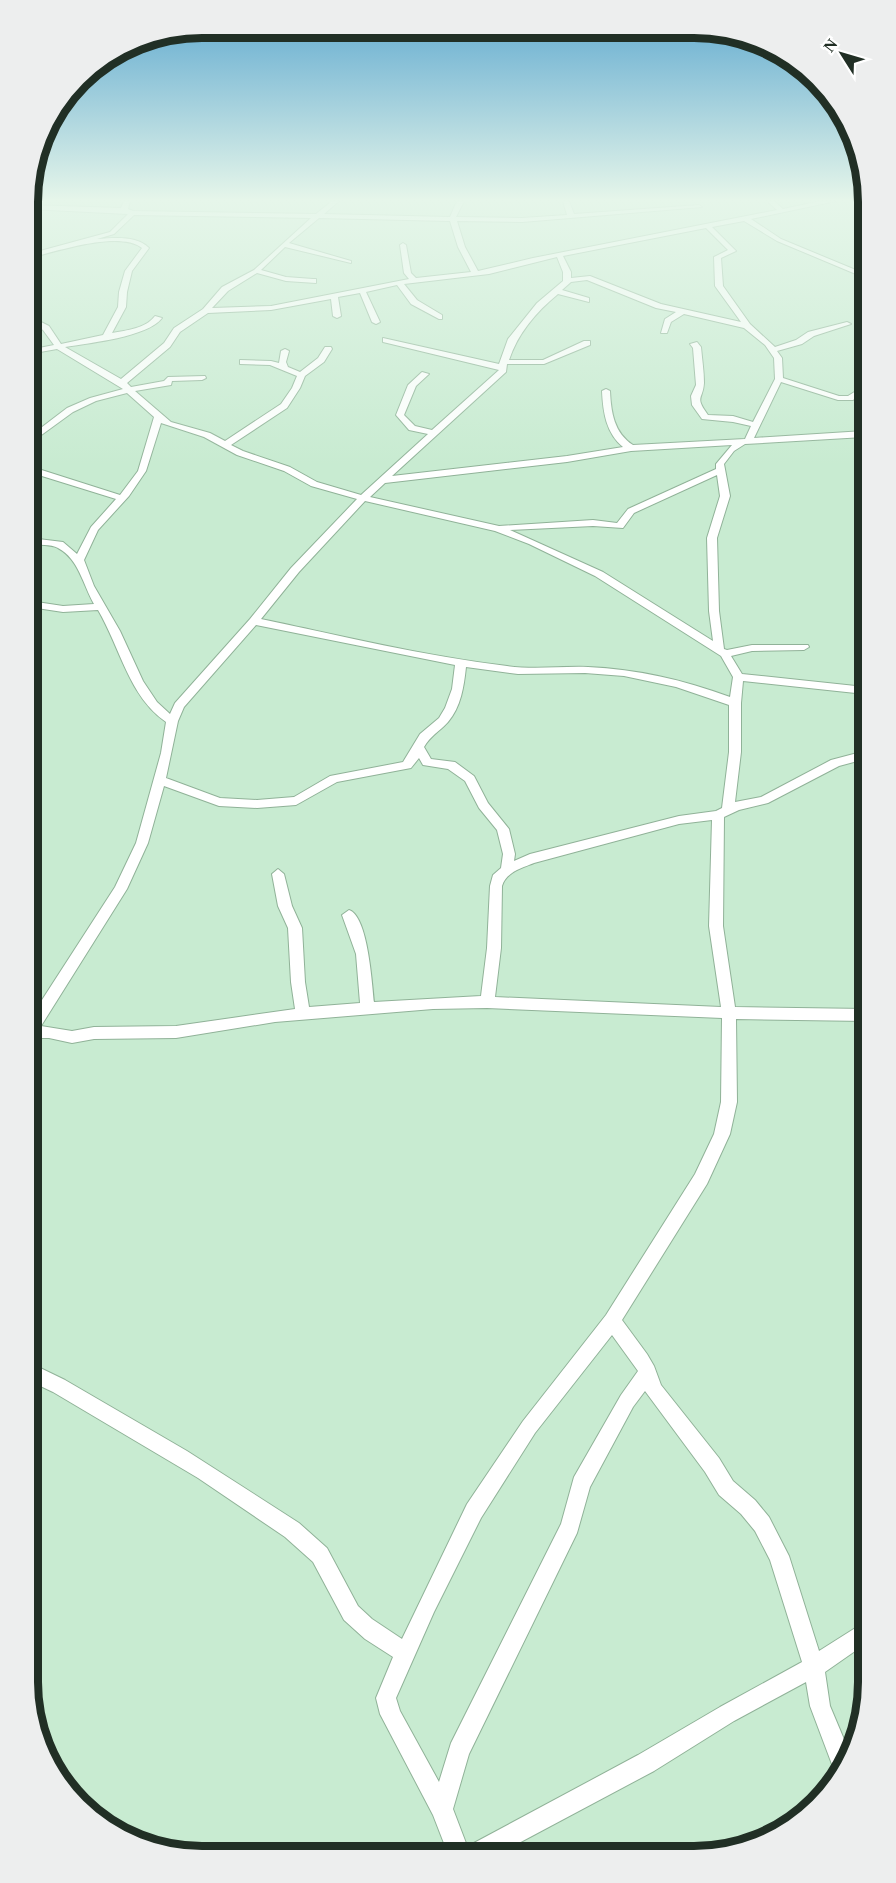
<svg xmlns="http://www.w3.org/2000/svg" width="896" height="1883" font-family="Georgia,serif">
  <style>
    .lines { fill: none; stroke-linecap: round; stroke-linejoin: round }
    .minor-casing { stroke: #90b298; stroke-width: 2 }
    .minor { fill: #fff; fill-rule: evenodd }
    .rim { fill: none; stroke: #212f25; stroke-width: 8 }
  </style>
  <rect width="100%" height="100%" fill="#c8ebd1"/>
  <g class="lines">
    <defs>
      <path id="minor" d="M124 201H130L128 209 133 211 316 214 332 201H339L324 214 450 217 457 201H464L456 217 522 218 567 215 563 201H569L574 214 699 205 702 207 522 222 457 221 465 247 478 271 533 258 777 210 767 201H774L783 209 821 201H836L751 219 781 239 863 273V277L777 241 744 221 712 227 736 251 721 258 723 286 750 324 775 347 796 340 808 332 847 322 851 324 814 336 802 344 777 351 782 358 783 378 839 396H848L864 386V392L853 400H838L781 382 754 438 864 431V437L745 444 734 451 724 464 730 496 717 538 719 611 724 649 727 650 752 645H808L809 647 804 650 752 651 731 656 742 674 865 687V694L743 681 741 703V752L735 802 761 797 831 760 865 751V759L839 766 768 803 739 810 724 817 723 926 735 1007 866 1009V1021L736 1019 737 1102 730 1134 707 1184 622 1320 647 1354 654 1366 661 1385 719 1458 733 1481 755 1500 769 1517 789 1556 819 1651 868 1620V1642L825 1672 830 1706 851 1756 839 1776 836 1775 810 1706 806 1682 734 1721 654 1771 504 1851H471L474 1843 638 1755 720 1707 802 1662 770 1560 755 1531 741 1514 719 1495 705 1472 645 1391 633 1407 590 1487 577 1533 469 1754 453 1809 469 1851H447L433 1815 380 1714 376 1698 393 1657 365 1639 344 1620 313 1562 285 1537 198 1478 53 1392 32 1382V1364L65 1380 187 1451 299 1523 327 1548 358 1606 372 1619 402 1639 467 1504 523 1421 606 1315 695 1174 714 1134 721 1102 722 1018 487 1008 433 1009 275 1022 176 1038 94 1039 72 1043 49 1038H31V1017L115 887 136 843 161 753 166 722C129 697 120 647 98 610L63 612 30 607V601L63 606 94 604C83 585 79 559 58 548 51 544 38 545 30 544V538L63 542 77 554 91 527 116 499 29 472V466L120 495 138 471 154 417 127 393 96 401 73 412 29 444V437L67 408 90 398 123 389 57 349 29 354V350L54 345 43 330 29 321V316L49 326 61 344 103 335 118 307 119 292 125 271 142 248C119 230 55 252 29 258V254L110 232 128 214 29 209V205L121 208ZM134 215 311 218 254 270 222 287 203 309 174 328 164 343 121 379 65 347C89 343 148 337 162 318L155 316C145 329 127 330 112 333L126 307 127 292 132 271 149 248C136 235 114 238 97 239L114 234ZM319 218 450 221 458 247 471 272 416 278 411 273 406 245 403 243 400 245 404 273 409 279 271 306 212 308 228 291 257 273 286 281 316 283V279H313L286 277 261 270 285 247 351 263V261L289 243ZM706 228 728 250 714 257 715 286 741 322 661 304 590 276 571 278V272L563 256ZM557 257 563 272V281L537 303 508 339 499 364 383 338V342L499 370 432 430 415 426 404 415 416 386 429 374 422 372 408 385 396 415 409 430 428 434 361 495 317 482 290 467 243 451 231 445 287 408 300 388 305 376 324 362 332 349 331 347H325L318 358 300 372 288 367 286 362 289 351 285 349 281 351 279 363 271 361 240 360V364L270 365 297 376 292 388 281 404 225 441 210 433 171 422 135 391 171 385 172 381 202 380 206 378 205 376 168 377 164 381 131 387 127 383 170 347 180 332 208 313 271 310 331 299 333 316 337 318 341 316 338 297 360 293 372 322 376 324 380 322 366 292 397 285 411 304 439 319H442V315L417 300 404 284 489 274ZM587 280 656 308 676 312 665 319 661 333H667L671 322 684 314 744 328 765 345 774 358 775 379 753 422 733 416 708 415C694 396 703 400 704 383 704 371 702 359 701 347L697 342 690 344 693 348 696 385 691 396 692 405 702 419 733 422 751 426 745 439 633 445C614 433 611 412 610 391L606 389 602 391C603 412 606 433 623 447L567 456 392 476 506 372 507 364H544L590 345V341H584L543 360H509C518 333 536 312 558 294L589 302V298L562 290 571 282ZM161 423 204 437 237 455 284 471 311 486 357 499 291 568 250 619 175 703 170 714 157 702 143 681 120 631 94 586 84 560 98 530 129 496 146 471ZM732 445 716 464V469L628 509 617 523 593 520 499 526 370 497 385 483 567 462 631 451ZM717 475 720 496 707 538 709 611 713 641 603 572 510 530 593 526 623 528 634 513ZM365 501 495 531 529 544 595 576 721 656 733 677 730 697C684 680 637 669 588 667 561 666 534 670 507 666 424 656 342 636 261 619L299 572ZM256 625 455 665 452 689 445 708 439 718 420 734 403 762 330 776 294 797 257 800 220 798 166 778 178 721 184 707ZM466 667 518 674 585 673 624 676 676 687 729 705V752L722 808 716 811 679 816 530 854 514 861 515 854 509 829 488 803 474 776 455 762 431 759 424 747C430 736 440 731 448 722 461 707 464 686 466 667ZM419 758 423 765 448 769 465 781 479 808 497 830 503 854 501 868 493 875 490 886 487 948 481 996 374 1002C372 984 368 916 349 910L342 915 356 954 360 1003 309 1007 305 982 302 928 292 906 284 874 278 869 272 874 278 906 288 928 291 982 295 1009 176 1026 94 1027 72 1031 41 1026 127 889 148 843 164 786 219 806 257 808 296 805 337 782 411 768ZM712 820 709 926 721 1007 495 997 501 948 502 886C506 872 522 868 534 863L679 824ZM612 1335 638 1371 621 1395 574 1477 561 1524 451 1743 439 1782 400 1711 396 1698 434 1612 481 1518 535 1433Z"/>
    </defs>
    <use href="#minor" class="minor-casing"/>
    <use href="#minor" class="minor"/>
  </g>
  <linearGradient id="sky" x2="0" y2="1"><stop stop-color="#5da8cf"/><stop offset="0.43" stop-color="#e6f6ea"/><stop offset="1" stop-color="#e6f6ea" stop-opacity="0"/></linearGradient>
  <rect width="896" height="465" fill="url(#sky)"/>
  <path d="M0 0H896V1883H0ZM202 38H694A164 164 0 0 1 858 202V1682A164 164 0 0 1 694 1846H202A164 164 0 0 1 38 1682V202A164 164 0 0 1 202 38Z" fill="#edeeee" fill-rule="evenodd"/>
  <path class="rim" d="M202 38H694A164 164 0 0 1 858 202V1682A164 164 0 0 1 694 1846H202A164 164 0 0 1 38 1682V202A164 164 0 0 1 202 38Z"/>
  <g transform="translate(842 54) rotate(307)" stroke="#ffffff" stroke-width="4.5" paint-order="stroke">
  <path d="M0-4.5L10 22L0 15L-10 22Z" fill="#212f25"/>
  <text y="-9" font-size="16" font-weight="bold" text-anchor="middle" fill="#212f25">N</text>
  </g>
</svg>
